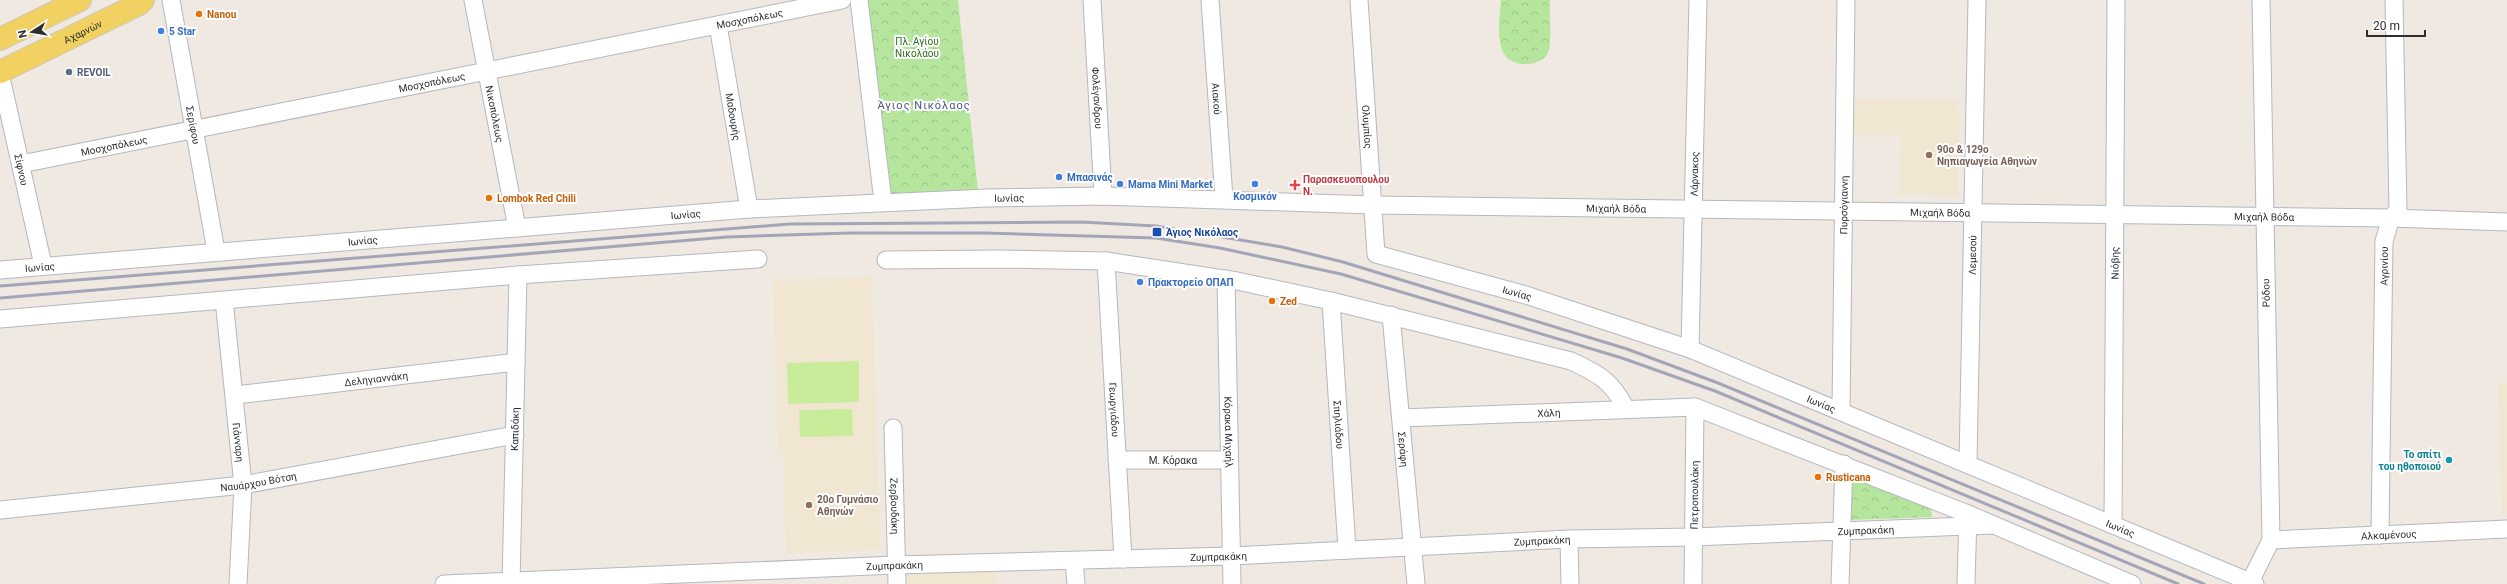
<svg xmlns="http://www.w3.org/2000/svg" width="2507" height="584" font-family="Roboto,sans-serif">
  <style>
    .education { fill: #f0e6d1 }
    .park { fill: url(#park-crowns) }
    .pitch { fill: #c9ec9a }
    .lines { fill: none; stroke-linecap: round; stroke-linejoin: round }
    .minor-casing { stroke: #b4b7c1; stroke-width: 19 }
    .primary-casing { stroke: #c9c9c9; stroke-width: 24 }
    .minor { stroke: #fff; stroke-width: 17 }
    .primary { stroke: #f2d163; stroke-width: 22 }
    .rail { stroke: #a3a6b8; stroke-width: 3 }
    .food-dot { fill: #e8710a; stroke: #fff; stroke-width: 1.5 }
    .shop-dot { fill: #3f7fe0; stroke: #fff; stroke-width: 1.5 }
    .service-dot { fill: #5c6f8a; stroke: #fff; stroke-width: 1.5 }
    .education-dot { fill: #8d6e63; stroke: #fff; stroke-width: 1.5 }
    .health-dot { fill: #e0444e; stroke: #fff; stroke-width: 1.5 }
    .transit-dot { fill: #1a4fb4; stroke: #fff; stroke-width: 1.5 }
    .culture-dot { fill: #0f9aa8; stroke: #fff; stroke-width: 1.5 }
    .labels { text-anchor: middle; dominant-baseline: central; stroke-width: 4; stroke-linejoin: round; paint-order: stroke }
    .food-label { font-size: 10px; font-weight: bold; fill: #c56008; stroke: #fff; text-anchor: start }
    .street-label { font-size: 10px; fill: #2e2e2e; stroke: #fff }
    .shop-label { font-size: 10px; font-weight: bold; fill: #366cbe; stroke: #fff; text-anchor: start }
    .park-label { font-size: 10px; fill: #2c6e1b; stroke: #fff }
    .service-label { font-size: 10px; font-weight: bold; fill: #4e5e75; stroke: #fff; text-anchor: start }
    .education-label { font-size: 10px; font-weight: bold; fill: #785e54; stroke: #fff; text-anchor: start }
    .health-label { font-size: 10px; font-weight: bold; fill: #be3a42; stroke: #fff; text-anchor: start }
    .transit-label { font-size: 10px; font-weight: bold; fill: #164399; stroke: #fff; text-anchor: start }
    .culture-label { font-size: 10px; font-weight: bold; fill: #0d838f; stroke: #fff; text-anchor: end }
    .neighbourhood-label { font-size: 11px; letter-spacing: 1px; fill: #4d5680; stroke: #fff }
  </style>
  <defs>
    <pattern id="park-crowns" width="20" height="18" patternUnits="userSpaceOnUse"><rect width="20" height="18" fill="#b6e59e"/><path d="M2 6a3 3 0 1 1 6 0M12 15a3 3 0 1 1 6 0" fill="none" stroke="#9dc588"/></pattern>
  </defs>
  <rect width="100%" height="100%" fill="#efe9e1"/>
  <g class="education">
    <path d="M1854 99 1957 100 1956 110 1960 111 1957 196 1897 194V188H1900L1901 136 1853 135Z"/>
    <path d="M872 277 880 550 786 553 783 450H778L773 280Z"/>
    <path d="M2498 383H2507V513H2502Z"/>
    <path d="M996 568 997 584H908L907 572Z"/>
  </g>
  <g class="park">
    <path d="M865 0H958L978 192 889 194Z"/>
    <path d="M1501 0H1550C1549 15 1552 35 1549 50 1544 68 1510 69 1503 52 1496 37 1500 16 1501 0Z"/>
    <path d="M1847 474 1931 508 1932 517 1848 520Z"/>
  </g>
  <g class="pitch">
    <path d="M859 361V402L788 404 787 363Z"/>
    <path d="M852 409 853 436 800 437 799 410Z"/>
  </g>
  <g class="lines">
    <defs>
      <g id="minor">
        <path id="s1" d="M171 0 216 251"/>
        <path id="s2" d="M473 0 517 228"/>
        <path d="M859 0 883 202"/>
        <path id="s3" d="M1092 0 1103 196"/>
        <path id="s4" d="M1210 0 1224 198"/>
        <path id="s5" d="M1359 0 1376 254 1529 296 1690 349 2255 584"/>
        <path id="s6" d="M718 25 749 209"/>
        <path id="s7" d="M0 73 43 265"/>
        <path id="s8" d="M21 164 842 0"/>
        <path d="M886 260 998 259 1106 261 1237 281 1331 301 1571 361C1599 374 1612 381 1626 409"/>
        <path id="s9" d="M1106 261 1123 559"/>
        <path id="s10" d="M0 270 749 209 987 198 1103 196 1373 205 2391 218 2507 222"/>
        <path id="s11" d="M1226 279 1232 584"/>
        <path id="s12" d="M224 300 243 485 238 584"/>
        <path id="s13" d="M1331 301 1347 550"/>
        <path id="s14" d="M1391 315 1416 584"/>
        <path d="M0 319 518 275 758 259"/>
        <path id="s15" d="M1690 349 1698 0"/>
        <path id="s16" d="M236 395 516 362"/>
        <path id="s17" d="M1841 410 1846 0"/>
        <path id="s18" d="M1401 418 1695 407 1968 514 2132 584"/>
        <path id="s19" d="M893 428 897 584"/>
        <path id="s20" d="M1117 460H1229"/>
        <path id="s21" d="M1968 463 1977 0"/>
        <path id="s22" d="M0 510 243 485 515 435"/>
        <path id="s23" d="M2113 525 2116 0"/>
        <path id="s24" d="M2380 535 2384 241 2391 218 2398 210 2394 0"/>
        <path d="M1569 539 1570 584"/>
        <path id="s25" d="M2271 540 2507 529"/>
        <path d="M1074 561 1076 584"/>
        <path d="M2250 582 2271 540 2261 0"/>
        <path id="s26" d="M444 584 896 565 1231 556 1569 539 1693 537 1993 525"/>
        <path id="s27" d="M511 584 518 275"/>
        <path id="s28" d="M1693 584 1695 407"/>
        <path d="M1840 584 1844 464"/>
        <path d="M1966 584 1968 514"/>
      </g>
      <g id="primary">
        <path d="M0 39 80 0"/>
        <path id="s29" d="M0 72 139 4 143 0"/>
      </g>
    </defs>
    <use href="#minor" class="minor-casing"/>
    <use href="#primary" class="primary-casing"/>
    <use href="#minor" class="minor"/>
    <use href="#primary" class="primary"/>
    <g class="rail">
      <path d="M0 286 790 224 1081 222 1156 226 1282 247 1343 262 1627 349 1718 383 2204 584"/>
      <path d="M0 298 727 237 850 233H986L1156 238 1220 248 1341 274 1622 358 1715 391 2178 584"/>
    </g>
  </g>
  <g class="food-dot">
    <circle cx="199" cy="14" r="4"/>
    <circle cx="489" cy="198" r="4"/>
    <circle cx="1272" cy="301" r="4"/>
    <circle cx="1818" cy="477" r="4"/>
  </g>
  <g class="shop-dot">
    <circle cx="161" cy="31" r="4"/>
    <circle cx="1059" cy="177" r="4"/>
    <circle cx="1120" cy="184" r="4"/>
    <circle cx="1255" cy="184" r="4"/>
    <circle cx="1140" cy="282" r="4"/>
  </g>
  <circle class="service-dot" cx="69" cy="72" r="4"/>
  <g class="education-dot">
    <circle cx="1929" cy="155" r="4"/>
    <circle cx="809" cy="505" r="4"/>
  </g>
  <path class="health-dot" d="M1293 179h4v4h4v4h-4v4h-4v-4h-4v-4h4z"/>
  <rect class="transit-dot" x="1152" y="227" width="10" height="10" rx="2"/>
  <circle class="culture-dot" cx="2449" cy="460" r="4"/>
  <g class="labels">
    <g class="food-label">
      <text x="207" y="14">Nanou</text>
      <text x="497" y="198">Lombok Red Chili</text>
      <text x="1280" y="301">Zed</text>
      <text x="1826" y="477">Rusticana</text>
    </g>
    <g class="street-label">
      <text stroke="none"><textPath href="#s8" startOffset="743">Μοσχοπόλεως</textPath></text>
      <text stroke="none"><textPath href="#s29" startOffset="92">Αχαρνών</textPath></text>
      <text stroke="none"><textPath href="#s8" startOffset="419">Μοσχοπόλεως</textPath></text>
      <text stroke="none"><textPath href="#s3" startOffset="98">Φολέγανδρου</textPath></text>
      <text stroke="none"><textPath href="#s4" startOffset="99">Αιακού</textPath></text>
      <text stroke="none"><textPath href="#s2" startOffset="116">Νικοπόλεως</textPath></text>
      <text stroke="none"><textPath href="#s6" startOffset="93">Μαδουρής</textPath></text>
      <text stroke="none"><textPath href="#s1" startOffset="127">Σερίφου</textPath></text>
      <text stroke="none"><textPath href="#s5" startOffset="127">Ολυμπίας</textPath></text>
      <text stroke="none"><textPath href="#s8" startOffset="95">Μοσχοπόλεως</textPath></text>
      <text stroke="none"><textPath href="#s7" startOffset="99">Σίφνου</textPath></text>
      <text stroke="none"><textPath href="#s15" startOffset="175">Λάρνακος</textPath></text>
      <text stroke="none"><textPath href="#s10" startOffset="1012">Ιωνίας</textPath></text>
      <text stroke="none"><textPath href="#s17" startOffset="205">Πυρσόγιαννη</textPath></text>
      <text stroke="none"><textPath href="#s10" startOffset="1619">Μιχαήλ Βόδα</textPath></text>
      <text stroke="none"><textPath href="#s10" startOffset="1943">Μιχαήλ Βόδα</textPath></text>
      <text stroke="none"><textPath href="#s10" startOffset="688">Ιωνίας</textPath></text>
      <text stroke="none"><textPath href="#s10" startOffset="2267">Μιχαήλ Βόδα</textPath></text>
      <text stroke="none"><textPath href="#s10" startOffset="364">Ιωνίας</textPath></text>
      <text stroke="none"><textPath href="#s21" startOffset="208">Λεμεσού</textPath></text>
      <text stroke="none"><textPath href="#s23" startOffset="262">Νιόβης</textPath></text>
      <text stroke="none"><textPath href="#s10" startOffset="40">Ιωνίας</textPath></text>
      <text stroke="none"><textPath href="#s24" startOffset="269">Αγρινίου</textPath></text>
      <text stroke="none"><textPath href="#s5" startOffset="401">Ιωνίας</textPath></text>
      <text transform="translate(2266 293) rotate(-91)">Ρόδου</text>
      <text stroke="none"><textPath href="#s16" startOffset="141">Δεληγιαννάκη</textPath></text>
      <text stroke="none"><textPath href="#s5" startOffset="725">Ιωνίας</textPath></text>
      <text stroke="none"><textPath href="#s9" startOffset="149">Γεωργιάδου</textPath></text>
      <text stroke="none"><textPath href="#s18" startOffset="148">Χάλη</textPath></text>
      <text stroke="none"><textPath href="#s13" startOffset="124">Σπηλιάδου</textPath></text>
      <text stroke="none"><textPath href="#s27" startOffset="155">Καπιδάκη</textPath></text>
      <text stroke="none"><textPath href="#s11" startOffset="153">Κόρακα Μιχαήλ</textPath></text>
      <text stroke="none"><textPath href="#s12" startOffset="143">Γιάνναρη</textPath></text>
      <text stroke="none"><textPath href="#s14" startOffset="135">Σεράφη</textPath></text>
      <text stroke="none"><textPath href="#s20" startOffset="56">Μ. Κόρακα</textPath></text>
      <text stroke="none"><textPath href="#s22" startOffset="260">Ναυάρχου Βότση</textPath></text>
      <text stroke="none"><textPath href="#s28" startOffset="89">Πετροπουλάκη</textPath></text>
      <text stroke="none"><textPath href="#s19" startOffset="78">Ζερβουδάκη</textPath></text>
      <text stroke="none"><textPath href="#s5" startOffset="1049">Ιωνίας</textPath></text>
      <text stroke="none"><textPath href="#s26" startOffset="1423">Ζυμπρακάκη</textPath></text>
      <text stroke="none"><textPath href="#s25" startOffset="118">Αλκαμένους</textPath></text>
      <text stroke="none"><textPath href="#s26" startOffset="1099">Ζυμπρακάκη</textPath></text>
      <text stroke="none"><textPath href="#s26" startOffset="775">Ζυμπρακάκη</textPath></text>
      <text stroke="none"><textPath href="#s26" startOffset="451">Ζυμπρακάκη</textPath></text>
    </g>
    <g class="shop-label">
      <text x="169" y="31">5 Star</text>
      <text x="1067" y="177">Μπασινάς</text>
      <text x="1128" y="184">Mama Mini Market</text>
      <text x="1255" y="196" text-anchor="middle">Κοσμικόν</text>
      <text x="1148" y="282">Πρακτορείο ΟΠΑΠ</text>
    </g>
    <g class="park-label">
      <text x="917" y="41">Πλ. Αγίου<tspan x="917" dy="12">Νικολάου</tspan></text>
    </g>
    <g class="service-label">
      <text x="77" y="72">REVOIL</text>
    </g>
    <g class="education-label">
      <text x="1937" y="149">90ο &amp; 129ο<tspan x="1937" dy="12">Νηπιαγωγεία Αθηνών</tspan></text>
      <text x="817" y="499">20ο Γυμνάσιο<tspan x="817" dy="12">Αθηνών</tspan></text>
    </g>
    <g class="health-label">
      <text x="1303" y="179">Παρασκευοπουλου<tspan x="1303" dy="12">Ν.</tspan></text>
    </g>
    <g class="transit-label">
      <text x="1166" y="232">Άγιος Νικόλαος</text>
    </g>
    <g class="culture-label">
      <text x="2441" y="454">Το σπίτι<tspan x="2441" dy="12">του ηθοποιού</tspan></text>
    </g>
    <g class="neighbourhood-label">
      <text x="924" y="105">Άγιος Νικόλαος</text>
    </g>
  </g>
  <g transform="translate(32 32) rotate(258)" stroke="#ffffff" stroke-width="3" paint-order="stroke">
  <path d="M0-3L7 15L0 10L-7 15Z" fill="#2e2e2e"/>
  <text y="-6" font-size="11" font-weight="bold" text-anchor="middle" fill="#2e2e2e">N</text>
  </g>
  <path d="M2367 30v6h58v-6" fill="none" stroke="#2e2e2e" stroke-width="2"/>
  <text x="2373" y="30" font-size="12" fill="#2e2e2e" stroke="#ffffff" stroke-width="3" paint-order="stroke">20 m</text>
</svg>
